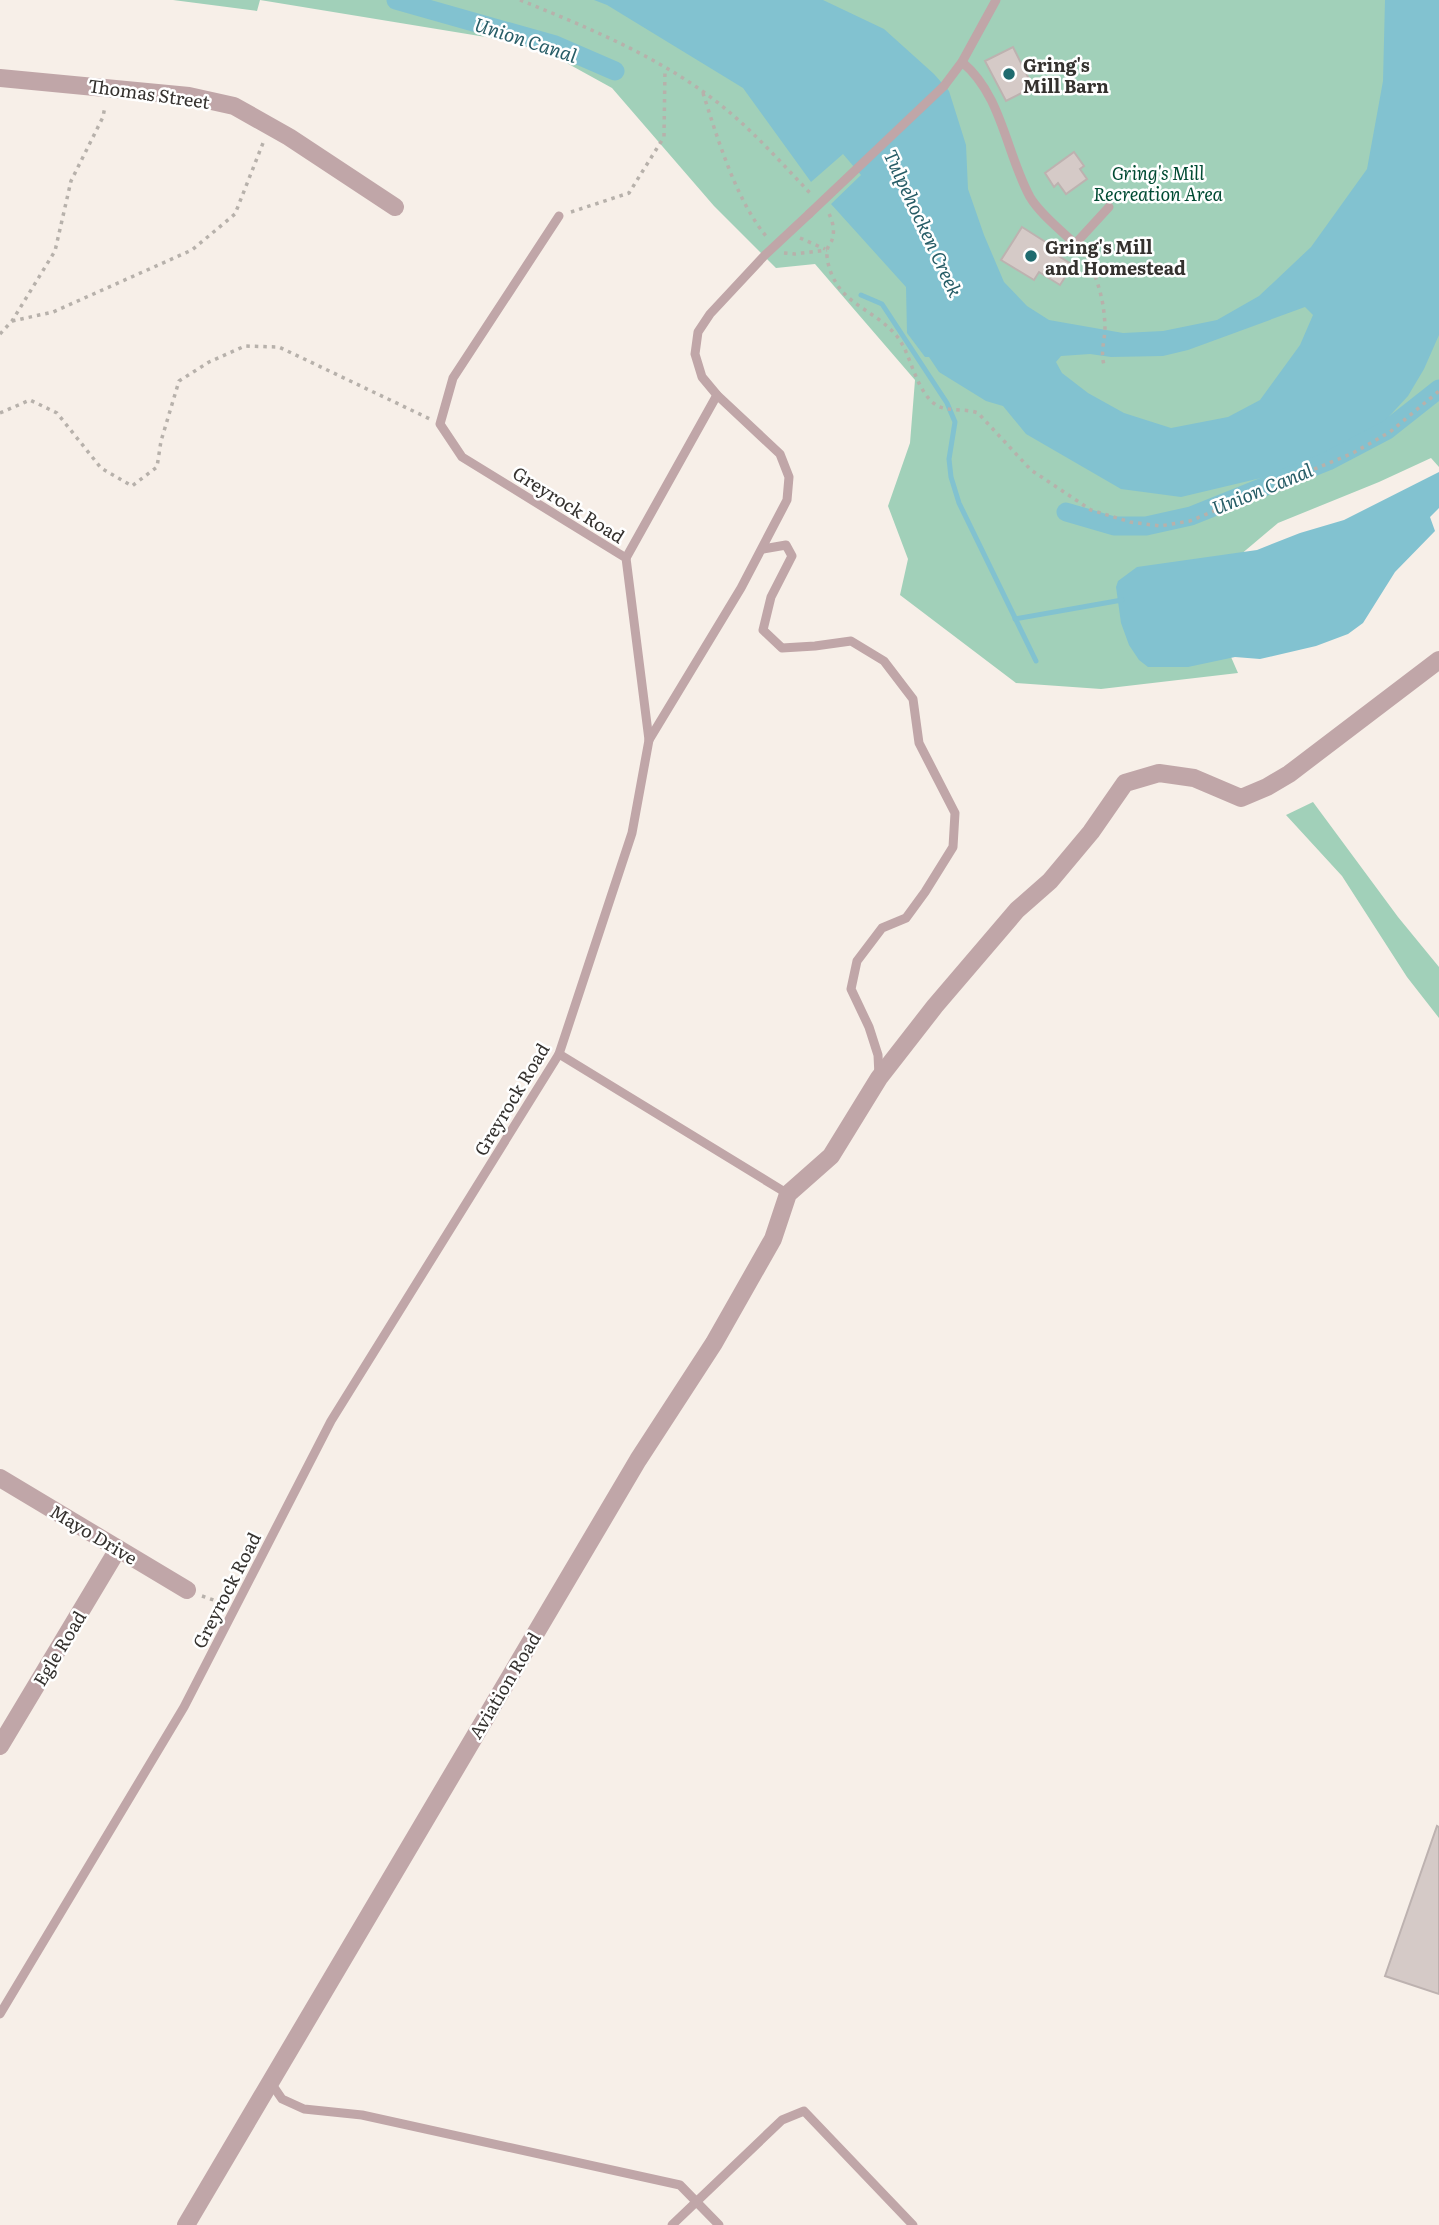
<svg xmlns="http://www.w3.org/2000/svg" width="1439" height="2225" font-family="Literata,serif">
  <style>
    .green { fill: #a1d0b9 }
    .water { fill: #82c2d0; fill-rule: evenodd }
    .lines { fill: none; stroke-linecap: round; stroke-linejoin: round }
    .stream { stroke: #82c2d0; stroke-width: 5 }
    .canal { stroke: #82c2d0; stroke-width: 19 }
    .building { fill: #d5cac7; stroke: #bdb2b0; stroke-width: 2 }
    .path { stroke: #b7b1ab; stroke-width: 3.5; stroke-dasharray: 3.5 5; stroke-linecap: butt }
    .lane { stroke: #c0a6a8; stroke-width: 9 }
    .street { stroke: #c0a6a8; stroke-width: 18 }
    .lane-bridge { stroke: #c0a6a8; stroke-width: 9 }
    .poi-dot { fill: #1f6b6f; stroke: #fff; stroke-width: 2.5 }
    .labels { text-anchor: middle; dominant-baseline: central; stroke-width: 5; stroke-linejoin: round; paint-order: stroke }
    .poi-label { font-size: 18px; font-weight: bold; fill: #34312e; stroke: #fff; text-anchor: start }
    .street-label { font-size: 18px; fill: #34312e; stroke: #fff }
    .park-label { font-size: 18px; font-style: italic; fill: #004b33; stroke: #fff }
    .water-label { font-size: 19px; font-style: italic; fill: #275d67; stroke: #fff }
  </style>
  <rect width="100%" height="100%" fill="#f7efe8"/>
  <g class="green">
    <path d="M173 0H1439V467L1431 458 1379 482 1278 523 1201 588 1238 673 1101 689 1016 683 900 595 908 559 888 506 910 443 915 380 815 264 776 268 714 206 612 88 534 45 260 0 257 11Z"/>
    <path d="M1313 802 1398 917 1439 967V1018L1407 977 1342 876 1286 815Z"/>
  </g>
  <g class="water">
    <path d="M594 0H823L884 29 934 74 949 91 966 145 968 189 984 235 1004 282 1027 306 1049 320 1123 333 1163 331 1217 320 1259 296 1311 247 1367 169 1383 81 1385 0H1439V335L1424 369 1408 396 1383 423 1317 458 1261 478 1181 497 1121 489 1026 434 1003 406 986 401 939 372 929 357H925L907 333 906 287 831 204 861 175 843 154 811 182 743 88 607 5ZM1305 307 1313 315 1300 345 1260 400 1228 417 1171 428 1124 413 1088 393 1062 373 1056 362 1061 356 1090 354 1111 357 1163 356 1188 350Z"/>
    <path d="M1439 472V508L1430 517 1435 531 1395 572 1363 623 1348 634 1316 646 1260 659 1235 657 1188 667H1148L1139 660 1129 645 1121 623 1116 587 1118 581 1137 567 1257 550 1300 533 1344 520Z"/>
  </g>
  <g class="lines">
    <g class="stream">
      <path d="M861 295 882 304 947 403 955 422 949 459 951 477 959 503 1036 661"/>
      <path d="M1015 619 1122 600"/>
    </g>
    <g class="canal">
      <path d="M396 0 555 45 615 71"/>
      <path d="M1066 512 1114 526H1146L1191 516 1328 461 1387 430 1439 389"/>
    </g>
  </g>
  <g class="building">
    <path d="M1013 47 1033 87 1006 101 985 61Z"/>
    <path d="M1074 152 1084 166 1080 169 1087 179 1066 194 1058 183 1054 187 1045 173Z"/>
    <path d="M1022 227 1055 248 1052 252 1073 265 1060 285 1039 272 1034 280 1001 260Z"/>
    <path d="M1437 1826 1439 1827V1994L1385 1976Z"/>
  </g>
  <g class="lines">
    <g class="path">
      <path d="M520 0C592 29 669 61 728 111 758 136 785 167 812 195"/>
      <path d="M703 93C717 137 736 200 766 236"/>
      <path d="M571 212 629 193 664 137 665 69"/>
      <path d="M829 214C833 221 835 232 832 240 831 243 828 246 827 250 826 259 830 273 835 281 848 306 881 314 899 339 912 358 916 391 936 405 947 412 965 408 978 413L1031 470 1091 510 1130 522 1160 526 1190 521 1353 453 1390 432 1439 391"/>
      <path d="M800 238 825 249"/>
      <path d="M784 253 795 254 827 250"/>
      <path d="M1083 254C1098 275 1105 304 1105 330 1104 344 1100 354 1105 368"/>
      <path d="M12 321 53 312 192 250 235 214 263 143"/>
      <path d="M0 334 12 321 55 251 71 181 103 117 105 106"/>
      <path d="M0 413 30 400 57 413 101 468 132 486 157 467 161 441 179 381 209 362 245 346 279 347 430 419"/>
      <path d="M202 1596 225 1604"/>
    </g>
    <g class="lane">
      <path d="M962 62C1002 95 1006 153 1030 197 1040 214 1061 230 1075 244L1109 207"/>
      <path d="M944 86 962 62 996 0"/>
      <path d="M763 549 786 545 792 556 771 597 763 630 782 648 815 646 851 641 884 661 913 699 919 743 955 813 953 847 925 892 906 918 882 928 857 961 851 989 869 1027 878 1055 879 1076"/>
      <path d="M626 558 717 395"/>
      <path d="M649 740 741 588 787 500 789 477 780 454 717 395 702 377 695 354 698 332 710 314 765 255 809 214"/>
      <path d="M559 1054 788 1194"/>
      <path d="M0 2014 184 1707 331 1421 559 1054 632 833 649 740 626 558 462 457 440 424 453 378 559 216"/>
      <path d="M271 2083 282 2099 304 2109 362 2115 680 2185 719 2225"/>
      <path d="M672 2225 782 2120 804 2111 913 2225"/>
    </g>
    <g class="street">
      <path d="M0 78 189 96 234 106 289 137 395 207"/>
      <path d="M0 1478 187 1590"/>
      <path d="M0 1746 118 1549"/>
      <path d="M186 2225 638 1460 714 1343 773 1239 788 1194 831 1156 879 1078 935 1006 1017 910 1050 881 1091 832 1125 783 1159 773 1194 778 1241 798 1267 787 1289 774 1439 660"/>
    </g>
    <path class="lane-bridge" d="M809 214 944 86"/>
  </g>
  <g class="poi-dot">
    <circle cx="1009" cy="74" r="7"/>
    <circle cx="1031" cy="256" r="7"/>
  </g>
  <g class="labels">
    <g class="poi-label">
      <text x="1023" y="64">Gring's<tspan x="1023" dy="21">Mill Barn</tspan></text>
      <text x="1045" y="246">Gring's Mill<tspan x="1045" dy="21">and Homestead</tspan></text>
    </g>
    <g class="street-label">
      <text transform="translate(149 93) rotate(8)">Thomas Street</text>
      <text transform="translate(569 504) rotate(32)">Greyrock Road</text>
      <text transform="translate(511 1099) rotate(-59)">Greyrock Road</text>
      <text transform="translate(94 1534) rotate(31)">Mayo Drive</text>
      <text transform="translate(226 1590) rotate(-63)">Greyrock Road</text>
      <text transform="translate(59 1648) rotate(-59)">Egle Road</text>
      <text transform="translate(504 1685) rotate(-59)">Aviation Road</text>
    </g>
    <g class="park-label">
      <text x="1158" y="172">Gring's Mill<tspan x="1158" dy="21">Recreation Area</tspan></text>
    </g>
    <g class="water-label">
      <text transform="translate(526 39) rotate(18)">Union Canal</text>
      <text transform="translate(924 223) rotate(65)">Tulpehocken Creek</text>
      <text transform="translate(1262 488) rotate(-22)">Union Canal</text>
    </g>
  </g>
</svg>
